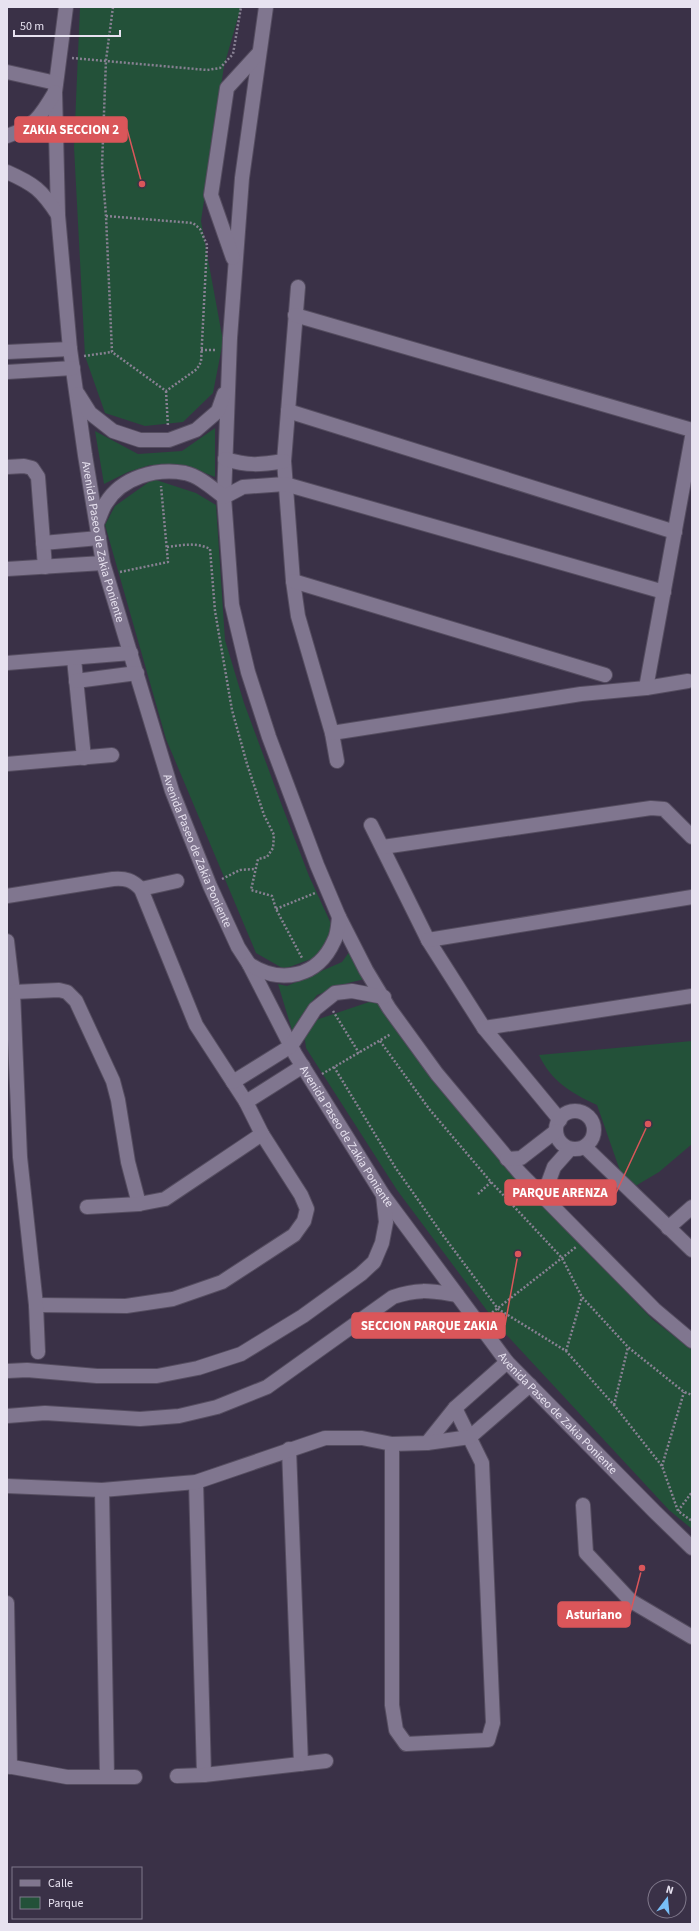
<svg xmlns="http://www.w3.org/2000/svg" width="699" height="1931" font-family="'Source Sans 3',sans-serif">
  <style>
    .green { fill: #235139 }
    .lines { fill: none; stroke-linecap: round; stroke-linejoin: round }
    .minor-casing { stroke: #554d60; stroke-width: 16 }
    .path { stroke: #888193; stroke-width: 2.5; stroke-dasharray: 2 2; stroke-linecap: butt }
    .minor { stroke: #80768f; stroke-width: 14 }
    .labels { text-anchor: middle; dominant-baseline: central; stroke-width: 3; stroke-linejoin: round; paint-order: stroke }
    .street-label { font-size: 12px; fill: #e7e2f0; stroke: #3a3147 }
    .leader { fill: none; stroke: #da565a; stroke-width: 1.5 }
    .callout-dot { fill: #da565a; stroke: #3a3147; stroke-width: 1.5 }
    .callout { fill: #da565a; stroke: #da565a; stroke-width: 1.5 }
    .callout-label { font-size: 13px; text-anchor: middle; font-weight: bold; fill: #fff }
  </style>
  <rect width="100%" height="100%" fill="#3a3147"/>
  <g class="green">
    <path d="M80 7H241L224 66 201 221 223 341 213 393 183 422 145 426 105 413 85 356 74 147Z"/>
    <path d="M215 428V477L185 465H150L128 472 104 484 95 431 138 454 182 451Z"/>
    <path d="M153 479 196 493 216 505 225 640 244 703 281 803 309 876 333 928 319 956 284 969 256 953 166 739 105 525 115 506Z"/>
    <path d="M350 951 369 978 348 983 317 995 299 1019 295 1040 278 984 287 986 342 962Z"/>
    <path d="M375 1000 491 1148 652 1319 692 1350V1529L669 1510 500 1328 397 1190 306 1048 304 1032 313 1021Z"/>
    <path d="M692 1041V1144L659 1172 632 1188 624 1182 597 1105C571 1093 551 1081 539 1055Z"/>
  </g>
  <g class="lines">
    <defs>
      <g id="minor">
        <path id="s1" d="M66 7 55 92 58 215 70 349 85 455 103 563 172 791 210 886 238 947 249 964 295 1054 383 1195 507 1362 655 1512 692 1548"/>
        <path d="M266 7 242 178 230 338 224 497 232 605 248 672 269 737 317 865 339 917 366 970 389 1008 437 1074 519 1172 654 1309 692 1341"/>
        <path d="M7 72 56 83"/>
        <path d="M7 136C34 127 41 116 55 92"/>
        <path d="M7 172C34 184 42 190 58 215"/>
        <path d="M233 258 211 195 227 88 259 53"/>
        <path d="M298 287 284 461 293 581 298 616 332 733 337 761"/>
        <path d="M295 315 692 430"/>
        <path d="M7 352 70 349"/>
        <path d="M7 372 73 368"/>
        <path d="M78 394 90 413 113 431 140 440H169L196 430 218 411 224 394"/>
        <path d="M288 411 675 532"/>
        <path d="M225 459C248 466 260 465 284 461"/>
        <path d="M7 467 24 466 32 468 38 477 45 567"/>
        <path d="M97 523C100 517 102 509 106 503 122 477 156 468 185 473 199 476 212 488 224 497L243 487 285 484 664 592"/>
        <path d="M43 543 99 538"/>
        <path d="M7 569 103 563"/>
        <path d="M293 581 605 675"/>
        <path d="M74 659 84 758"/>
        <path d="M7 663 131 653"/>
        <path d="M76 681 137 673"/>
        <path d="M646 688 692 437"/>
        <path d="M332 733 581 694 646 688 688 681"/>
        <path d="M7 764 112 755"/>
        <path d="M371 825 428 940 484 1028 560 1120"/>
        <path d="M383 847 651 808 664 809 692 837"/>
        <path d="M141 889 177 881"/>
        <path d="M7 896 113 879C126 878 132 880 141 889L196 1025 246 1102 262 1134 301 1195 307 1209 304 1221 294 1235 222 1282 173 1299 126 1306 36 1305"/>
        <path d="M428 940 692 897"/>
        <path d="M7 941 13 992 20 1157 36 1305 38 1352"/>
        <path d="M249 964C281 985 318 977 334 941 338 934 338 925 339 917"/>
        <path d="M13 992 59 990 67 992 76 1001 113 1081 118 1100 128 1162 139 1204"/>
        <path d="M484 1028 692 996"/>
        <path d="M233 1082 291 1046 315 1009 335 993 352 991 384 997"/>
        <path d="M246 1102 303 1066"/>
        <circle cx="575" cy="1130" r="19"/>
        <path d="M585 1147 692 1250"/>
        <path d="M507 1159 521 1158 556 1131"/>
        <path d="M543 1197 554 1167 570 1149"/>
        <path d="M87 1207 139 1204 165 1199 262 1134"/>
        <path d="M668 1228 692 1207"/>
        <path d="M7 1371 27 1370 97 1376H157L198 1368 241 1354 303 1316 361 1274 374 1262 382 1243 386 1222 383 1195"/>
        <path d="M7 1416 45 1413 140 1419 179 1416 217 1407 267 1387 393 1297C419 1288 431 1291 457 1295"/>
        <path d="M427 1443 455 1408 507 1362"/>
        <path d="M392 1444V1705L396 1730 406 1744 488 1740 493 1723 482 1463 455 1408"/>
        <path d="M289 1449 301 1764"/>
        <path d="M196 1482 204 1775"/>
        <path d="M7 1486 102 1490 196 1482 325 1438H362L392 1444 427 1443 470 1437 530 1385"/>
        <path d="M102 1490 107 1776"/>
        <path d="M583 1505 586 1553 631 1601 692 1637"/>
        <path d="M7 1603 10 1767"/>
        <path d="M7 1766 67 1777H135"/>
        <path d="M177 1776 204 1775 326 1761"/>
      </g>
    </defs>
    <use href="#minor" class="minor-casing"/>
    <g class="path">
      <path d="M113 7 106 60 102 166 106 216 112 352 166 391"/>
      <path d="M72 58 207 70 220 68 233 54 241 7"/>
      <path d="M106 216 193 223 200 229 207 245 201 362 197 369 166 391"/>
      <path d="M201 350H217"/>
      <path d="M84 356 112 352"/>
      <path d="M166 391 168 427"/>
      <path d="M167 547C182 545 196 542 210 549L215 611 232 710 247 764 264 815 274 835 273 848 267 857 258 859 251 890 272 896 276 909 302 958"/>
      <path d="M120 572 168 562 161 486"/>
      <path d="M222 879 240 870 255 869"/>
      <path d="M276 909 315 893"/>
      <path d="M333 1011 359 1053"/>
      <path d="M380 1041 430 1110 491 1182 562 1258 582 1297 628 1347 684 1392 692 1395"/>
      <path d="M334 1067 395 1167 442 1234 498 1309 566 1351 614 1405 662 1466 678 1511 692 1521"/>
      <path d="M322 1074 391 1034"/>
      <path d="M478 1194 491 1182"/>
      <path d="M489 1315 576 1247"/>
      <path d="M566 1351 582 1297"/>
      <path d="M614 1405 628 1347"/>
      <path d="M662 1466 684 1392"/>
      <path d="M678 1511 692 1492"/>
    </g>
    <use href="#minor" class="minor"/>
  </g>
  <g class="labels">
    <g class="street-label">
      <text stroke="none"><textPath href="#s1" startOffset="539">Avenida Paseo de Zakia Poniente</textPath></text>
      <text stroke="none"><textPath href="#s1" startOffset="863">Avenida Paseo de Zakia Poniente</textPath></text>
      <text stroke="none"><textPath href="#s1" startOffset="1186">Avenida Paseo de Zakia Poniente</textPath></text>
      <text stroke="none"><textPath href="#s1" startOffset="1535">Avenida Paseo de Zakia Poniente</textPath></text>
    </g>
  </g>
  <path class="leader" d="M142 184L127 129M648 1124L616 1193M518 1254L505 1325M642 1568L630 1614"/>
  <g class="callout-dot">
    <circle cx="142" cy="184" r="4"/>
    <circle cx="648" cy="1124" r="4"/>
    <circle cx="518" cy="1254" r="4"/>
    <circle cx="642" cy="1568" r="4"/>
  </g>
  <g class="callout">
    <rect x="15" y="117" width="112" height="25" rx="4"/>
    <rect x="505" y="1180" width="111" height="25" rx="4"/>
    <rect x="352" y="1313" width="153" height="25" rx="4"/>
    <rect x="558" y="1602" width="72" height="25" rx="4"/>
  </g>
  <g class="callout-label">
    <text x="71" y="134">ZAKIA SECCION 2</text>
    <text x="560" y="1197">PARQUE ARENZA</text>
    <text x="429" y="1330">SECCION PARQUE ZAKIA</text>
    <text x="594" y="1619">Asturiano</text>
  </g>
  <rect width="699" height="1931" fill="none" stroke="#e7e2f0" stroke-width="16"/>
  <rect x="12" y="1867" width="130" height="52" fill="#3a3147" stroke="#7f788b"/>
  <rect x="20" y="1880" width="20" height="6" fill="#80768f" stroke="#7f788b"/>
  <text x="48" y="1887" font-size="12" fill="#e7e2f0">Calle</text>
  <rect x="20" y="1897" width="20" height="12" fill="#235139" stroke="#7f788b"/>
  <text x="48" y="1907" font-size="12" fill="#e7e2f0">Parque</text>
  <g transform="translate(667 1899) rotate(16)"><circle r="19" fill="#3a3147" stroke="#7f788b"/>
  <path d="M0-3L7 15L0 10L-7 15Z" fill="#78bff7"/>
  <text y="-6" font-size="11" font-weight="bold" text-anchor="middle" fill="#e7e2f0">N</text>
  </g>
  <path d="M14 30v6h106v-6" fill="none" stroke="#e7e2f0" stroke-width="2"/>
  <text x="20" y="30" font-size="12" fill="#e7e2f0" stroke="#3a3147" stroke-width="3" paint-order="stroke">50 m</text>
</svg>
